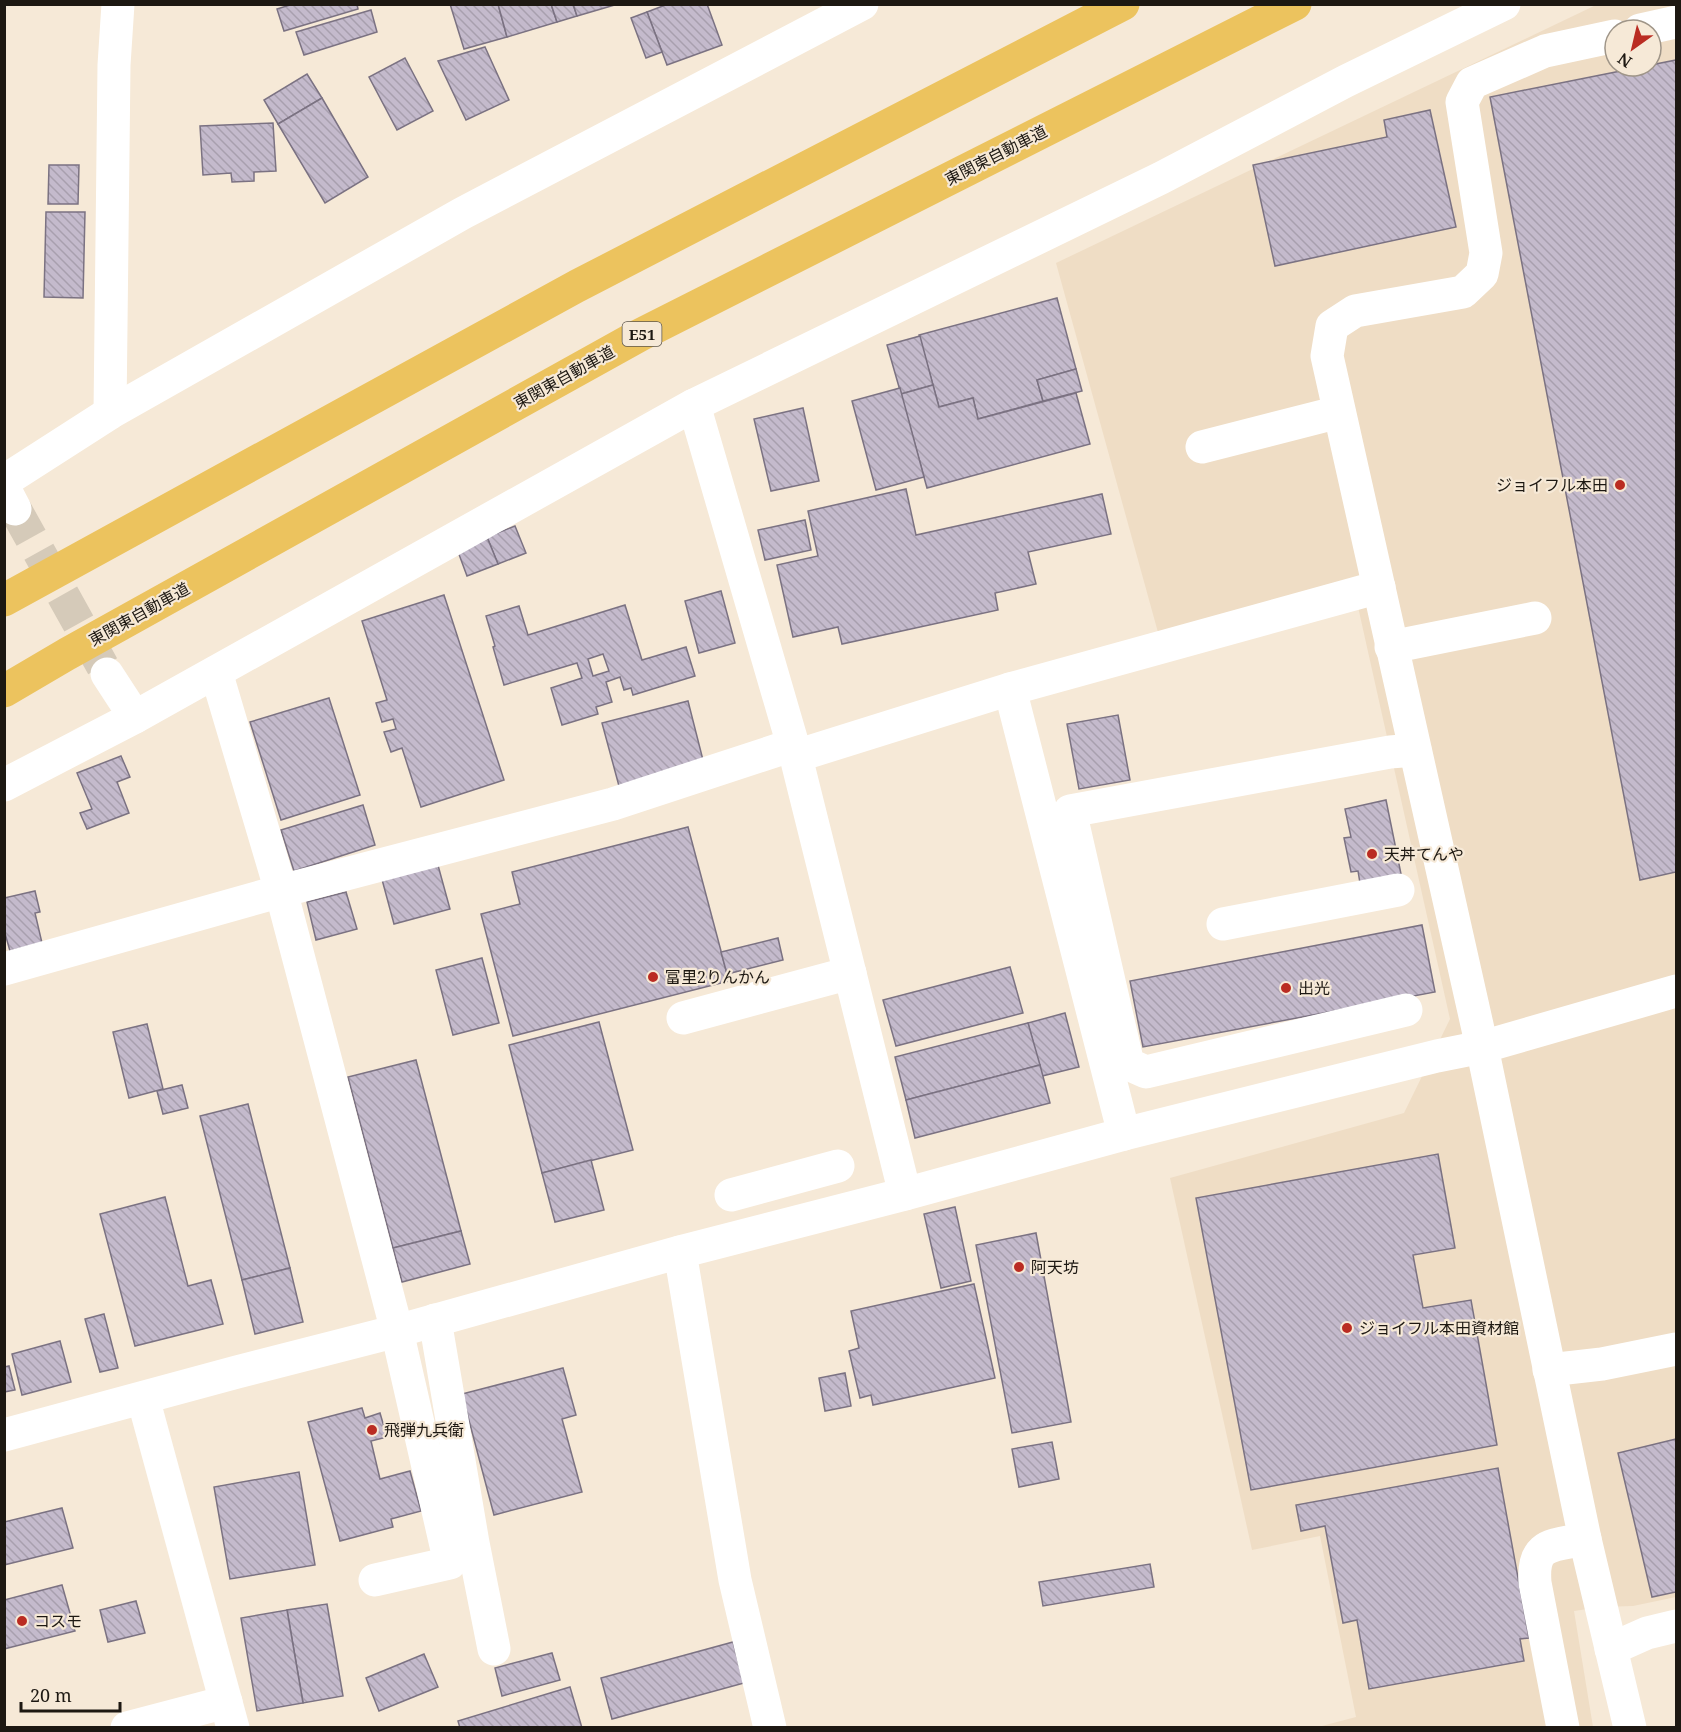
<svg xmlns="http://www.w3.org/2000/svg" width="1681" height="1732" font-family="'Noto Serif','Noto Sans JP',serif">
  <style>
    .built { fill: #efddc5; fill-rule: evenodd }
    .building { fill: url(#building-back-hatch); stroke: #7b7282; stroke-width: 1.5; fill-rule: evenodd }
    .lines { fill: none; stroke-linecap: round; stroke-linejoin: round }
    .minor-tunnel { stroke: #d5cab9; stroke-width: 33; stroke-dasharray: 33 16; stroke-linecap: butt }
    .minor { stroke: #fff; stroke-width: 33 }
    .highway { stroke: #ecc35e; stroke-width: 33 }
    .poi-dot { fill: #ba2c22; stroke: #f6e9d7; stroke-width: 2 }
    .labels { text-anchor: middle; dominant-baseline: central; stroke-width: 4.5; stroke-linejoin: round; paint-order: stroke }
    .shield { fill: #f6e9d7; stroke: #5e574d; stroke-width: 1.5 }
    .shield-label { font-size: 15px; font-weight: bold; fill: #1d1812 }
    .street-label { font-size: 16px; fill: #1d1812; stroke: #f6e9d7 }
    .poi-label { font-size: 16px; fill: #1d1812; stroke: #f6e9d7; text-anchor: start }
  </style>
  <defs>
    <pattern id="building-back-hatch" width="6" height="6" patternUnits="userSpaceOnUse" patternTransform="scale(1.5)"><rect width="6" height="6" fill="#c4bacc"/><path d="M-1 5l2 2M0 0l6 6M5-1l2 2" fill="none" stroke="#a89fae"/></pattern>
  </defs>
  <rect width="100%" height="100%" fill="#f6e9d7"/>
  <path class="built" d="M1596 5H1676V1597L1633 1606 1601 1607 1574 1611 1593 1727H1318L1356 1717 1320 1536 1252 1550 1170 1178 1404 1113 1450 1019 1352 580 1159 636 1056 263ZM1615 30H1651V66H1615Z"/>
  <g class="building">
    <path d="M293 4H357L358 9 284 31 277 9Z"/>
    <path d="M450 4H498L507 37 464 49Z"/>
    <path d="M498 4H551L557 22 507 37Z"/>
    <path d="M551 4H573L577 16 557 22Z"/>
    <path d="M573 4H618L577 16Z"/>
    <path d="M668 4H707L722 45 667 65 647 12Z"/>
    <path d="M371 10 377 32 304 55 296 32Z"/>
    <path d="M647 12 662 52 646 58 631 18Z"/>
    <path d="M485 47 509 100 466 120 438 61Z"/>
    <path d="M405 58 433 111 397 130 369 77Z"/>
    <path d="M1676 60V872L1640 880 1490 97Z"/>
    <path d="M307 74 322 98 278 124 264 100Z"/>
    <path d="M322 98 368 177 325 203 278 124Z"/>
    <path d="M1430 110 1456 227 1275 266 1253 165 1387 137 1384 120Z"/>
    <path d="M273 123 276 171 254 172V181L232 182 231 173 203 175 200 126Z"/>
    <path d="M49 165H79L78 204H48Z"/>
    <path d="M46 212H85L83 298 44 297Z"/>
    <path d="M1057 298 1076 369 1037 380 1043 401 978 419 973 398 939 407 919 335Z"/>
    <path d="M920 336 933 385 901 394 887 345Z"/>
    <path d="M1076 369 1082 391 1043 401 1037 380Z"/>
    <path d="M933 385 939 407 973 398 978 419 1076 393 1090 444 927 488 901 394Z"/>
    <path d="M900 388 924 477 876 490 852 401Z"/>
    <path d="M803 408 819 481 771 491 754 419Z"/>
    <path d="M906 489 916 535 1102 494 1111 534 1028 552 1036 584 995 593 998 610 842 644 838 627 793 637 777 565 818 556 808 511Z"/>
    <path d="M805 520 811 550 765 560 758 530Z"/>
    <path d="M515 526 526 553 498 564 487 537Z"/>
    <path d="M487 537 498 564 467 576 457 549Z"/>
    <path d="M721 591 735 643 699 653 685 601Z"/>
    <path d="M444 595 504 780 421 807 402 748 391 752 384 732 396 729 393 719 382 722 376 703 387 700 362 621Z"/>
    <path d="M625 605 642 660 686 647 695 676 633 695 631 688 624 690 620 677 606 682 612 702 596 707 598 714 562 725 551 688 582 678 577 663 504 685 493 647 495 646 486 616 519 606 528 635ZM603 654 609 671 593 676 588 659Z"/>
    <path d="M329 698 360 795 281 820 250 722Z"/>
    <path d="M688 701 704 764 619 786 602 723Z"/>
    <path d="M1118 715 1130 780 1079 789 1067 724Z"/>
    <path d="M121 756 130 777 117 782 129 813 87 829 80 813 92 809 77 773Z"/>
    <path d="M1386 800 1401 874 1360 883 1358 871 1351 872 1344 838 1351 837 1345 809Z"/>
    <path d="M363 805 375 845 294 871 281 830Z"/>
    <path d="M688 827 729 981 513 1036 481 914 520 904 512 872Z"/>
    <path d="M436 858 450 909 394 924 380 872Z"/>
    <path d="M35 891 40 912 35 913 42 943 10 951 4 930V898Z"/>
    <path d="M346 892 357 929 316 940 307 902Z"/>
    <path d="M1422 925 1435 992 1143 1047 1130 981Z"/>
    <path d="M778 938 783 960 727 974 721 952Z"/>
    <path d="M482 958 499 1023 453 1035 436 970Z"/>
    <path d="M1010 967 1023 1013 896 1046 883 1000Z"/>
    <path d="M1065 1013 1079 1067 1042 1076 1028 1023Z"/>
    <path d="M599 1022 633 1150 542 1173 509 1045Z"/>
    <path d="M1028 1023 1040 1065 906 1100 895 1057Z"/>
    <path d="M147 1024 163 1089 129 1098 113 1032Z"/>
    <path d="M416 1060 461 1231 393 1248 348 1077Z"/>
    <path d="M1040 1065 1050 1103 915 1138 906 1100Z"/>
    <path d="M182 1085 188 1108 163 1114 157 1091Z"/>
    <path d="M248 1104 290 1268 242 1280 200 1116Z"/>
    <path d="M1438 1154 1455 1248 1413 1255 1423 1308 1471 1300 1497 1445 1251 1490 1196 1198Z"/>
    <path d="M591 1160 604 1210 555 1222 542 1173Z"/>
    <path d="M165 1197 188 1286 211 1280 223 1324 135 1346 100 1214Z"/>
    <path d="M955 1207 971 1281 941 1288 924 1214Z"/>
    <path d="M461 1231 470 1264 402 1282 393 1248Z"/>
    <path d="M1036 1233 1071 1422 1012 1433 976 1245Z"/>
    <path d="M290 1268 303 1322 255 1334 242 1280Z"/>
    <path d="M974 1284 995 1378 873 1405 871 1395 860 1398 849 1351 859 1348 851 1311Z"/>
    <path d="M104 1314 118 1368 100 1372 85 1319Z"/>
    <path d="M60 1341 71 1382 22 1395 12 1354Z"/>
    <path d="M9 1366 15 1390 4 1392V1367Z"/>
    <path d="M563 1368 576 1415 562 1419 582 1492 494 1515 462 1394Z"/>
    <path d="M845 1373 851 1406 825 1411 819 1378Z"/>
    <path d="M362 1408 365 1418 380 1413 387 1437 371 1441 380 1479 410 1471 421 1511 391 1519 393 1527 340 1541 308 1422Z"/>
    <path d="M1676 1439V1592L1652 1597 1618 1453Z"/>
    <path d="M1052 1442 1059 1479 1019 1487 1012 1449Z"/>
    <path d="M1498 1468 1529 1638 1520 1639 1524 1661 1369 1689 1357 1620 1343 1623 1325 1526 1301 1531 1296 1505Z"/>
    <path d="M299 1472 315 1565 230 1579 214 1487Z"/>
    <path d="M62 1508 73 1548 4 1565V1522Z"/>
    <path d="M1150 1564 1154 1587 1043 1606 1039 1582Z"/>
    <path d="M62 1585 75 1631 4 1649V1600Z"/>
    <path d="M136 1601 145 1633 108 1642 100 1610Z"/>
    <path d="M327 1604 343 1696 303 1703 287 1610Z"/>
    <path d="M287 1610 303 1703 257 1711 241 1618Z"/>
    <path d="M733 1642 744 1683 612 1719 601 1678Z"/>
    <path d="M552 1653 560 1680 502 1696 495 1668Z"/>
    <path d="M424 1654 438 1687 379 1711 366 1678Z"/>
    <path d="M570 1687 582 1728H460L458 1721Z"/>
  </g>
  <g class="lines">
    <path class="minor-tunnel" d="M15 509 107 674"/>
    <g class="minor">
      <path d="M1640 30 1676 22"/>
      <path d="M1615 36 1545 51 1472 83 1462 102 1486 253 1482 274 1463 292 1355 311 1332 326 1327 356 1482 1047 1585 1539 1630 1728"/>
      <path d="M694 405 793 745 905 1194"/>
      <path d="M110 413 114 65 118 4"/>
      <path d="M1202 447 1339 412"/>
      <path d="M4 481 110 413 463 213 862 4"/>
      <path d="M4 488 15 509"/>
      <path d="M1391 647 1535 618"/>
      <path d="M216 672 281 891 397 1331 450 1563 375 1580"/>
      <path d="M107 674 135 717"/>
      <path d="M1010 689 1124 1134"/>
      <path d="M796 756 1010 689 1379 587"/>
      <path d="M4 785 135 717 694 405 1161 178 1346 81 1504 4"/>
      <path d="M1223 924 1398 890"/>
      <path d="M4 969 281 891 613 804 793 745"/>
      <path d="M1406 1010 1146 1072 1128 1064 1070 811 1390 752 1415 750"/>
      <path d="M683 1018 850 973"/>
      <path d="M731 1195 838 1166"/>
      <path d="M680 1252 735 1580 770 1728"/>
      <path d="M435 1320 473 1543 494 1649"/>
      <path d="M1549 1370 1602 1364 1676 1349"/>
      <path d="M143 1398 233 1728"/>
      <path d="M4 1435 237 1372 397 1331 680 1252 905 1194 1124 1134 1437 1056 1482 1047 1676 991"/>
      <path d="M1611 1649 1647 1633 1676 1626"/>
      <path d="M127 1728 226 1702"/>
      <path d="M1563 1728 1535 1583C1532 1542 1552 1546 1585 1539"/>
    </g>
    <g class="highway">
      <path d="M4 600 577 286 1123 4"/>
      <path d="M4 691 67 654 640 335 1295 4"/>
    </g>
  </g>
  <g class="poi-dot">
    <circle cx="1620" cy="485" r="6"/>
    <circle cx="1372" cy="854" r="6"/>
    <circle cx="653" cy="977" r="6"/>
    <circle cx="1286" cy="988" r="6"/>
    <circle cx="1019" cy="1267" r="6"/>
    <circle cx="1347" cy="1328" r="6"/>
    <circle cx="372" cy="1430" r="6"/>
    <circle cx="22" cy="1621" r="6"/>
  </g>
  <g class="labels">
    <rect class="shield" x="622.5" y="322" width="39" height="24" rx="4.5"/>
    <g class="shield-label">
      <text x="642" y="334">E51</text>
    </g>
    <g class="street-label">
      <text transform="translate(996 155) rotate(-27)">東関東自動車道</text>
      <text transform="translate(564 377) rotate(-29)">東関東自動車道</text>
      <text transform="translate(139 614) rotate(-29)">東関東自動車道</text>
    </g>
    <g class="poi-label">
      <text x="1608" y="485" text-anchor="end">ジョイフル本田</text>
      <text x="1384" y="854">天丼てんや</text>
      <text x="665" y="977">富里2りんかん</text>
      <text x="1298" y="988">出光</text>
      <text x="1031" y="1267">阿天坊</text>
      <text x="1359" y="1328">ジョイフル本田資材館</text>
      <text x="384" y="1430">飛弾九兵衛</text>
      <text x="34" y="1621">コスモ</text>
    </g>
  </g>
  <rect width="1681" height="1732" fill="none" stroke="#1d1812" stroke-width="12"/>
  <g transform="translate(1633 48) rotate(214)"><circle r="28" fill="#f6e9d7" stroke="#9f9588" stroke-width="1.5"/>
  <path d="M0-4.5L10 22L0 15L-10 22Z" fill="#ba2c22"/>
  <text y="-9" font-size="16" font-weight="bold" text-anchor="middle" fill="#1d1812">N</text>
  </g>
  <path d="M21 1702v9h99v-9" fill="none" stroke="#1d1812" stroke-width="3"/>
  <text x="30" y="1702" font-size="18" fill="#1d1812" stroke="#f6e9d7" stroke-width="4.5" paint-order="stroke">20 m</text>
</svg>
